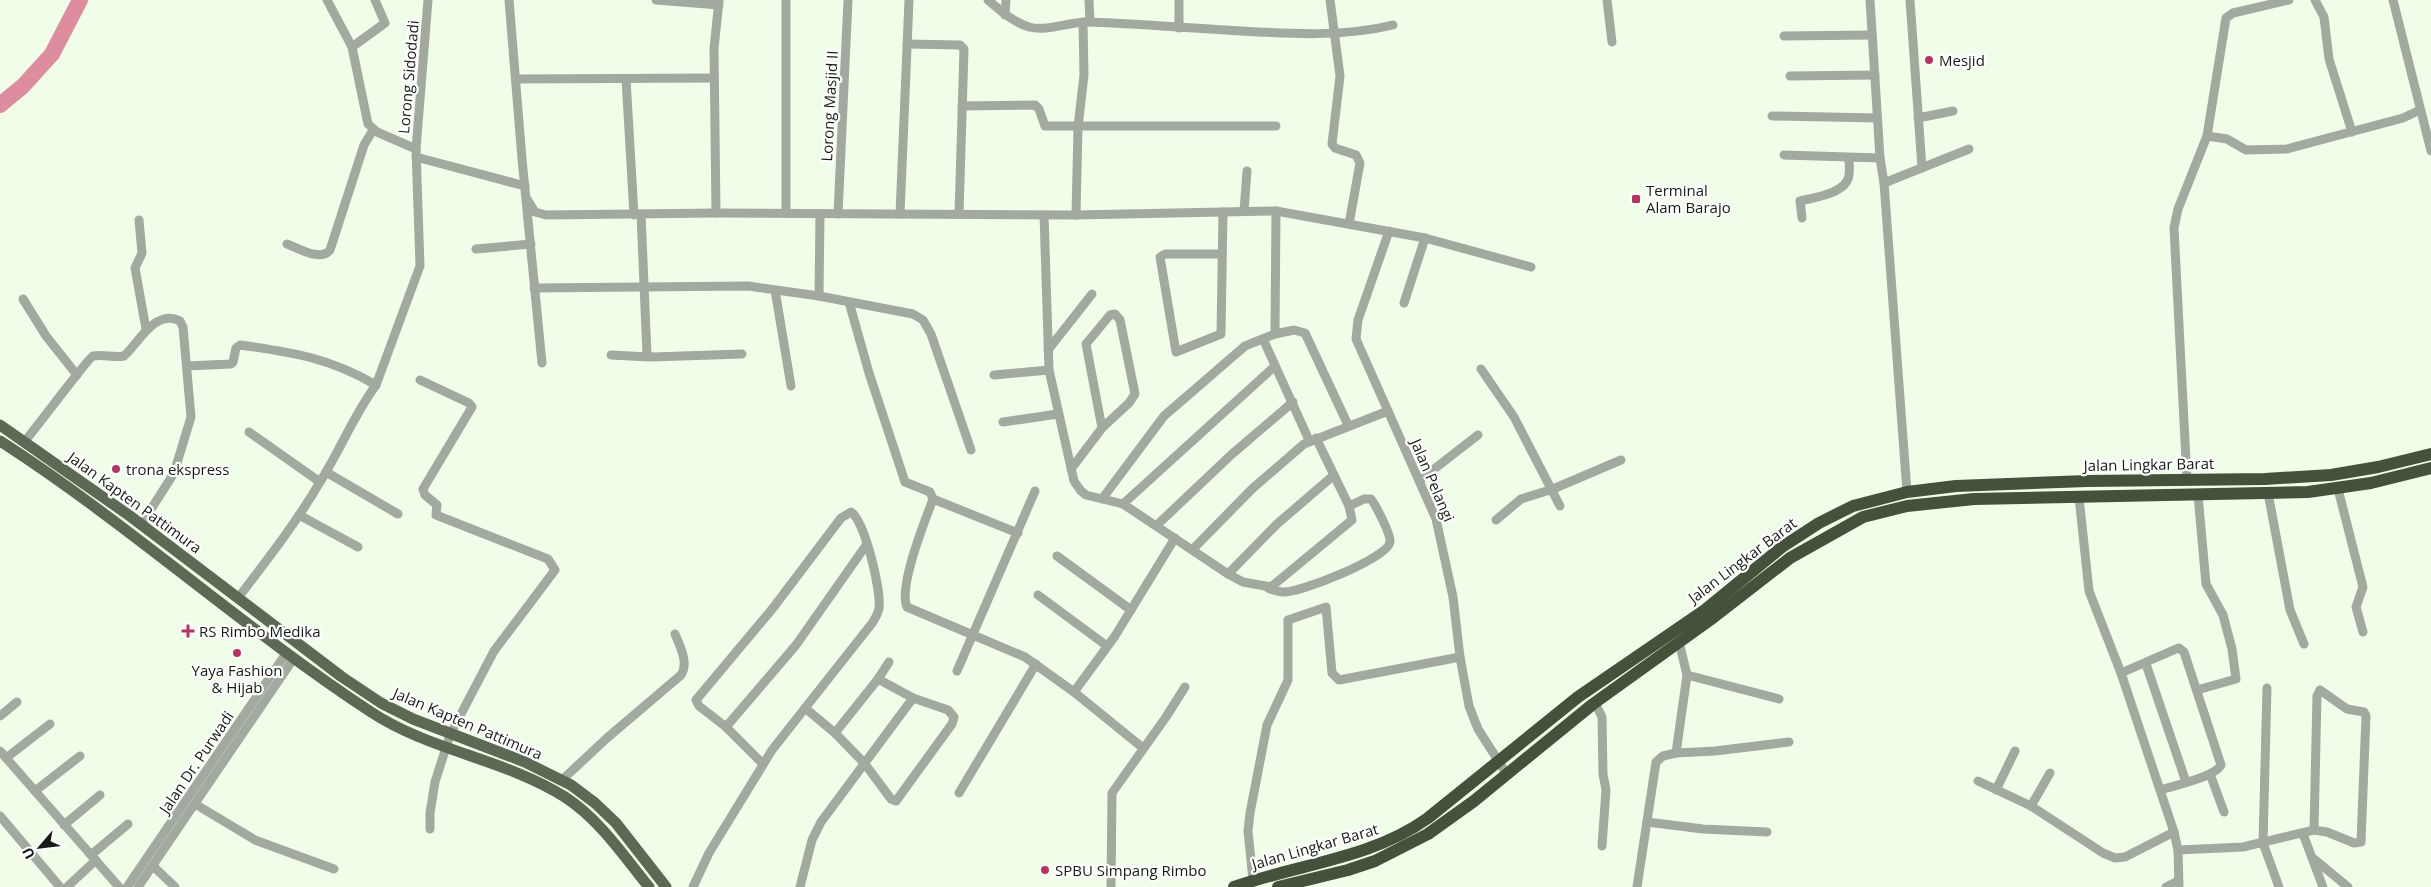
<svg xmlns="http://www.w3.org/2000/svg" width="2431" height="887" font-family="'Open Sans',sans-serif">
  <style>
    .lines { fill: none; stroke-linecap: round; stroke-linejoin: round }
    .river { stroke: #de8d9e; stroke-width: 16 }
    .minor { stroke: #a2aa9f; stroke-width: 9 }
    .major { stroke: #5c6955; stroke-width: 11 }
    .highway { stroke: #44523c; stroke-width: 12 }
    .poi-dot { fill: #bd2f5f; stroke: #fff; stroke-width: 2 }
    .labels { text-anchor: middle; dominant-baseline: central; stroke-width: 4.5; stroke-linejoin: round; paint-order: stroke }
    .poi-label { font-size: 15px; fill: #161c13; stroke: #fff; text-anchor: start }
    .street-label { font-size: 15px; fill: #161c13; stroke: #fff }
  </style>
  <rect width="100%" height="100%" fill="#f0fee9"/>
  <g class="lines">
    <path class="river" d="M0 105 23 86 52 54 80 0"/>
    <g class="minor">
      <path d="M327 0 352 47 368 124 377 132 416 149"/>
      <path d="M509 0 522 159 542 363"/>
      <path d="M656 0 719 5"/>
      <path d="M988 0C1001 11 1013 22 1029 27 1049 32 1070 21 1090 22 1140 24 1191 28 1242 31 1292 34 1344 37 1393 25"/>
      <path d="M1089 0 1090 22"/>
      <path d="M1330 0 1340 76 1332 144 1335 148 1356 155 1360 163 1349 224"/>
      <path d="M1607 0 1612 42"/>
      <path d="M1870 0 1880 158 1884 183 1907 492"/>
      <path d="M1910 0 1922 168"/>
      <path d="M2315 0 2324 17 2329 59 2352 132"/>
      <path d="M2393 0 2431 151"/>
      <path d="M1005 15 1006 0"/>
      <path d="M1179 28V0"/>
      <path d="M1784 36 1872 35"/>
      <path d="M907 44 960 45 964 49 959 214"/>
      <path d="M352 47 385 23 375 0"/>
      <path d="M1790 76 1875 75"/>
      <path d="M516 79 714 78"/>
      <path d="M626 79 634 215"/>
      <path d="M962 106 1035 105 1039 109 1045 126H1276"/>
      <path d="M1772 116 1877 118"/>
      <path d="M1918 118 1953 111"/>
      <path d="M2207 136 2227 139 2246 150 2287 149 2403 118 2420 110"/>
      <path d="M1784 155 1880 158"/>
      <path d="M416 157 525 186"/>
      <path d="M1884 183 1969 149"/>
      <path d="M527 199 535 212 546 215 716 213 1076 215 1276 211 1425 238 1531 267"/>
      <path d="M1244 211 1247 171"/>
      <path d="M716 213 714 49 719 0"/>
      <path d="M786 213V0"/>
      <path d="M641 214 647 355 652 357 742 354"/>
      <path d="M838 214 848 0"/>
      <path d="M900 214 909 0"/>
      <path d="M1044 215 1049 370 1074 481 1081 491 1086 495 1123 504 1228 574 1243 582 1271 587 1352 520 1349 506 1316 438"/>
      <path d="M1076 215 1078 127 1084 75 1083 22"/>
      <path d="M1802 218 1800 201C1813 198 1840 194 1847 181 1851 175 1849 165 1849 158"/>
      <path d="M139 220 142 253 135 268 146 329"/>
      <path d="M1389 231 1358 320 1356 339 1436 519 1453 597 1460 657 1469 706 1478 729 1506 773"/>
      <path d="M287 244C298 248 321 262 330 250L364 145 373 130"/>
      <path d="M476 249 531 244"/>
      <path d="M1222 254H1165L1160 257 1176 352 1221 334 1223 212"/>
      <path d="M534 288 748 286 819 296 913 314 923 320 931 334 971 450"/>
      <path d="M775 290 791 386"/>
      <path d="M819 296 820 214"/>
      <path d="M23 299 46 336 77 375"/>
      <path d="M849 302 869 373 905 482 930 492 933 499 1018 533"/>
      <path d="M1404 303 1425 238"/>
      <path d="M1275 334 1276 211"/>
      <path d="M1263 339 1309 440"/>
      <path d="M1048 350 1092 294"/>
      <path d="M611 355 649 357"/>
      <path d="M187 366 231 364 233 362 236 348 240 345C292 352 330 358 376 385"/>
      <path d="M1481 369 1514 417 1560 506"/>
      <path d="M994 375 1049 370"/>
      <path d="M420 380 469 403 472 407 423 489 425 495 437 505 436 515 548 559 555 570 494 651 450 735 435 782 430 813V829"/>
      <path d="M1003 422 1058 414"/>
      <path d="M249 432 320 482"/>
      <path d="M25 441C34 431 88 358 93 356 103 354 114 358 124 356 138 344 155 308 180 321L183 327 191 417 174 473 141 525"/>
      <path d="M1071 469 1102 428 1129 403 1135 394 1120 320 1115 314 1110 315 1086 344 1102 428"/>
      <path d="M326 472 398 514"/>
      <path d="M1420 480 1478 435"/>
      <path d="M2187 480 2174 228 2178 209 2207 136 2226 18 2233 13 2289 0"/>
      <path d="M2338 489 2363 587 2356 607 2363 632"/>
      <path d="M2268 493 2290 610 2304 644"/>
      <path d="M2079 497 2089 591 2121 673 2174 832 2178 850 2179 887"/>
      <path d="M933 499C925 521 898 587 907 607L1025 657 1074 692 1143 748"/>
      <path d="M1102 499 1164 416 1245 346 1275 334 1294 330 1305 333 1348 425"/>
      <path d="M1123 504 1275 366"/>
      <path d="M299 515 358 547"/>
      <path d="M1496 520 1521 499 1553 489 1621 460"/>
      <path d="M1157 525 1231 455 1293 402"/>
      <path d="M1193 549 1253 488 1304 444 1388 411"/>
      <path d="M1057 556 1131 610"/>
      <path d="M1228 574 1277 524 1334 475"/>
      <path d="M1268 588C1273 590 1278 592 1283 592 1300 593 1388 558 1390 542 1391 534 1376 506 1371 499H1364L1349 506"/>
      <path d="M1038 595 1107 646"/>
      <path d="M238 598C267 560 296 523 320 482 340 450 354 415 376 385L420 266 416 149 428 0"/>
      <path d="M2146 664 2186 782"/>
      <path d="M957 671 1035 491"/>
      <path d="M2121 673 2176 649 2179 648 2184 652 2221 765C2215 777 2173 786 2160 790"/>
      <path d="M1687 675 1779 699"/>
      <path d="M2267 688 2263 843 2279 887"/>
      <path d="M2197 690 2236 679 2232 649 2223 615 2206 584 2198 495"/>
      <path d="M1074 692 1115 636 1175 538"/>
      <path d="M1595 703 1602 717 1603 774 1606 790 1602 846"/>
      <path d="M805 708 835 733 865 764 891 799 896 801 952 724 954 717 948 710 913 698 878 679"/>
      <path d="M0 716 17 702"/>
      <path d="M726 727 796 645 867 544"/>
      <path d="M835 733 878 679 889 662"/>
      <path d="M0 751 119 887"/>
      <path d="M1676 753 1715 751 1789 742"/>
      <path d="M6 758 50 724"/>
      <path d="M2210 774 2224 812"/>
      <path d="M562 780 607 738 681 675C689 663 680 646 675 634"/>
      <path d="M1978 781 2031 806 2103 853 2115 858 2125 857 2174 832"/>
      <path d="M1996 790 2015 751"/>
      <path d="M35 791 80 756"/>
      <path d="M959 793 1036 664"/>
      <path d="M195 804 255 840 334 869"/>
      <path d="M2031 806 2050 773"/>
      <path d="M0 816 60 887"/>
      <path d="M1647 822 1703 829 1767 832"/>
      <path d="M64 825 100 795"/>
      <path d="M2303 834 2323 887"/>
      <path d="M2178 850 2243 847 2314 830 2327 832 2354 843 2361 842 2366 716 2364 712 2347 709 2320 690 2317 696 2314 830"/>
      <path d="M91 855 128 824"/>
      <path d="M2314 859 2348 887"/>
      <path d="M153 866 175 887"/>
      <path d="M1253 880 1248 831 1250 813 1267 725 1288 680V620L1326 607 1332 673 1339 680 1460 657"/>
      <path d="M67 887 96 860"/>
      <path d="M127 887 287 652"/>
      <path d="M138 887 294 658"/>
      <path d="M693 887 709 853 772 750 873 622C875 618 879 612 879 608 881 590 865 521 851 512L841 518 773 608 696 700 699 706 726 727 763 764"/>
      <path d="M800 887 812 840 821 822 913 698"/>
      <path d="M1111 887 1112 793 1166 717 1185 687"/>
      <path d="M1637 887 1656 762 1663 756 1676 753 1687 675 1679 642"/>
      <path d="M2166 887 2178 881"/>
    </g>
    <g class="major">
      <path d="M0 425 130 516 342 677 381 703 413 719 525 762 571 785 595 803 616 823 666 887"/>
      <path d="M0 441C129 524 243 628 371 712 430 751 505 759 565 797 600 820 623 855 649 887"/>
    </g>
    <g class="highway">
      <path d="M1234 887C1298 864 1371 859 1428 818L1578 697 1705 610 1782 547 1819 523 1853 506 1907 492 1956 486 2087 481 2265 479 2331 475 2378 467 2431 454"/>
      <path d="M1278 887 1348 870 1375 861 1428 834 1474 801 1593 704 1710 620 1790 558 1863 517 1907 506 1974 499 2308 492 2371 483 2431 468"/>
    </g>
  </g>
  <g class="poi-dot">
    <circle cx="1929" cy="60" r="5"/>
    <rect x="1631" y="194" width="10" height="10" rx="2.5"/>
    <circle cx="116" cy="469" r="5"/>
    <path d="M185.5 623.5h5v5h5v5h-5v5h-5v-5h-5v-5h5z"/>
    <circle cx="237" cy="653" r="5"/>
    <circle cx="1045" cy="870" r="5"/>
  </g>
  <g class="labels">
    <g class="poi-label">
      <text x="1939" y="60">Mesjid</text>
      <text x="1646" y="190">Terminal<tspan x="1646" dy="17">Alam Barajo</tspan></text>
      <text x="126" y="469">trona ekspress</text>
      <text x="199" y="631">RS Rimbo Medika</text>
      <text x="237" y="670" text-anchor="middle">Yaya Fashion<tspan x="237" dy="17">&amp; Hijab</tspan></text>
      <text x="1055" y="870">SPBU Simpang Rimbo</text>
    </g>
    <g class="street-label">
      <text transform="translate(408 77) rotate(-85)">Lorong Sidodadi</text>
      <text transform="translate(829 106) rotate(-87)">Lorong Masjid II</text>
      <text transform="translate(2149 464) rotate(-1)">Jalan Lingkar Barat</text>
      <text transform="translate(1433 480) rotate(67)">Jalan Pelangi</text>
      <text transform="translate(135 502) rotate(36)">Jalan Kapten Pattimura</text>
      <text transform="translate(1742 560) rotate(-37)">Jalan Lingkar Barat</text>
      <text transform="translate(468 723) rotate(23)">Jalan Kapten Pattimura</text>
      <text transform="translate(196 762) rotate(-56)">Jalan Dr. Purwadi</text>
      <text transform="translate(1315 846) rotate(-16)">Jalan Lingkar Barat</text>
    </g>
  </g>
  <g transform="translate(40 847) rotate(242)" stroke="#ffffff" stroke-width="4" paint-order="stroke">
  <path d="M0-4L9 19L0 12L-9 19Z" fill="#161c13"/>
  <text y="-8" font-size="14" font-weight="bold" text-anchor="middle" fill="#161c13">U</text>
  </g>
</svg>
